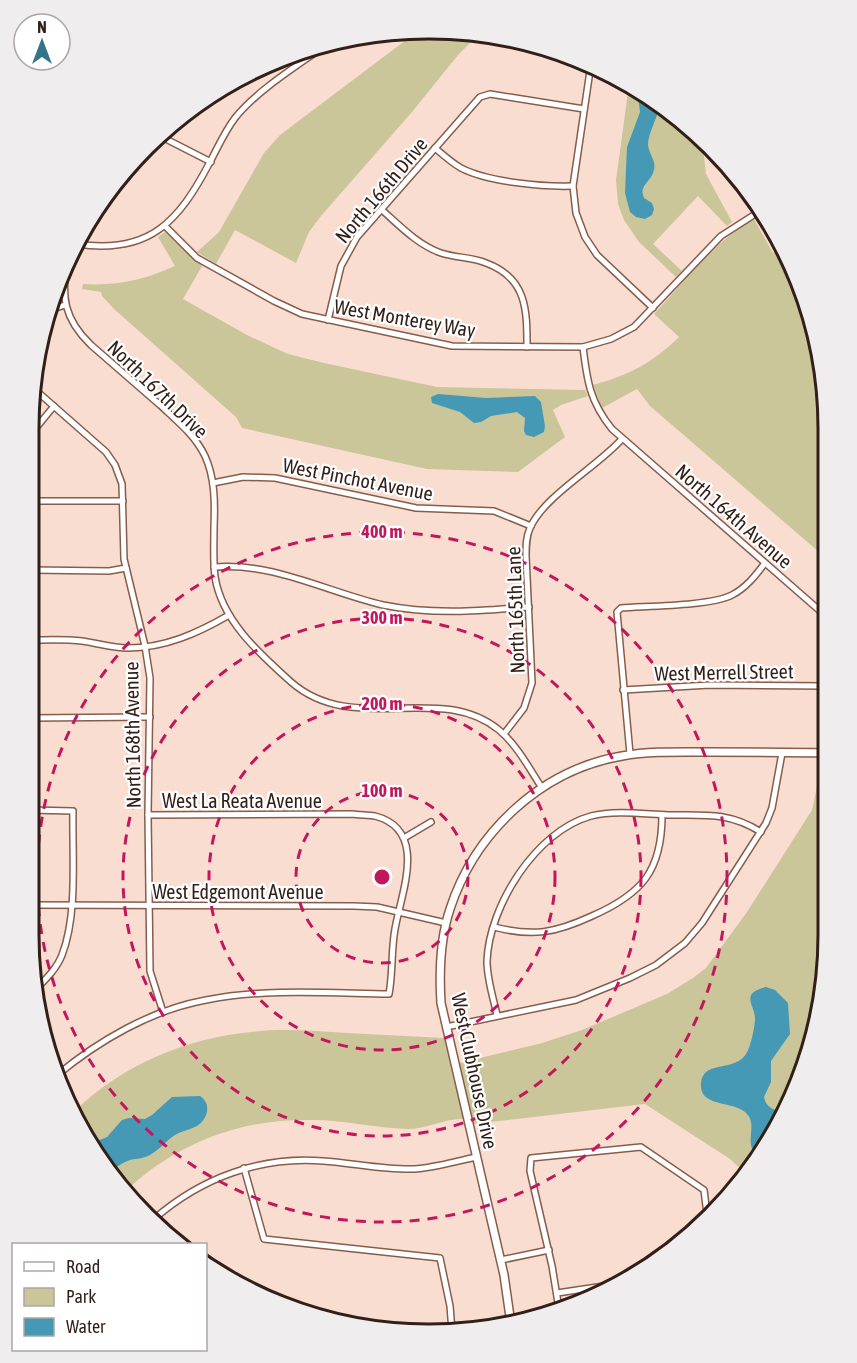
<svg xmlns="http://www.w3.org/2000/svg" width="857" height="1363" font-family="'Asap Condensed',sans-serif">
  <style>
    .green { fill: #cac69a }
    .water { fill: #4699b5 }
    .lines { fill: none; stroke-linecap: round; stroke-linejoin: round }
    .minor-casing { stroke: #865d4c; stroke-width: 8 }
    .tertiary-casing { stroke: #865d4c; stroke-width: 10 }
    .minor { stroke: #fff; stroke-width: 5 }
    .tertiary { stroke: #fff; stroke-width: 7 }
    .ring { fill: none; stroke: #c2185b; stroke-width: 3; stroke-dasharray: 10 8 }
    .labels { text-anchor: middle; dominant-baseline: central; stroke-width: 4.5; stroke-linejoin: round; paint-order: stroke }
    .street-label { font-size: 20px; fill: #311f18; stroke: #fff }
    .rim { fill: none; stroke: #311f18; stroke-width: 3 }
    .centre { fill: #c2185b; stroke: #fff; stroke-width: 3 }
    .ring-label { font-size: 18px; text-anchor: middle; font-weight: bold; fill: #c2185b; stroke: #fff; stroke-width: 4.5; stroke-linejoin: round; paint-order: stroke }
  </style>
  <rect width="100%" height="100%" fill="#faddd1"/>
  <g class="green">
    <path d="M453 29 474 39 458 55 412 112 321 216 309 232 296 263 235 230 216 264 197 252 219 232 264 153 280 135 418 31Z"/>
    <path d="M629 85 672 111 702 139 706 174 732 222 727 226 698 196 653 244 682 271 676 277 639 242 624 220 618 204 616 180Z"/>
    <path d="M754 219 773 253 784 247 787 251 815 325 828 402 827 559 650 406 637 389 602 408 593 385C629 375 651 364 679 337L654 314C685 281 714 241 754 219Z"/>
    <path d="M165 232 202 266 183 299 247 335 288 354 324 363 437 387 585 390 588 396 561 405 553 410 565 437 518 472 427 469 242 428 236 417 114 309 102 296 101 292 82 289 83 284C117 286 144 280 175 266L158 237Z"/>
    <path d="M823 758H826L825 986 798 1087 745 1179 744 1172 730 1159 645 1104 474 1124C471 1123 466 1119 462 1119 448 1118 425 1129 408 1129 375 1128 344 1120 311 1120 244 1118 176 1143 127 1190L96 1157 74 1112C120 1066 186 1038 251 1032 283 1028 315 1031 347 1033 379 1035 412 1036 444 1038L451 1065 542 1043 582 1030 667 994 693 978 706 968 747 912 812 810Z"/>
  </g>
  <g class="water">
    <path d="M637 89 660 104C658 117 648 133 648 145 649 155 658 162 653 173 649 183 639 186 644 198L652 203 654 209 652 215 645 219 636 217 630 212 625 193 627 147 640 112Z"/>
    <path d="M438 394 486 398 535 396 541 402 545 426 544 432 534 437 526 435 524 431 525 418 517 412 491 416 481 422 474 423 460 412 432 403 431 397Z"/>
    <path d="M766 987 775 990 788 1003 790 1034 771 1061V1082L764 1097C766 1108 774 1110 784 1112L759 1155 755 1154C744 1140 759 1124 745 1112 733 1101 700 1107 701 1085 702 1057 738 1075 748 1050 751 1044 755 1026 755 1019 755 1004 739 994 766 987Z"/>
    <path d="M200 1096C212 1104 208 1119 197 1126 190 1130 181 1131 175 1135 167 1140 161 1148 153 1153 145 1159 139 1158 130 1160 123 1162 116 1168 109 1171L96 1157 90 1144 107 1137 122 1120 129 1118 145 1119 152 1115 172 1097Z"/>
  </g>
  <g class="lines">
    <defs>
      <g id="minor">
        <path d="M591 64 573 186 576 213 585 237 597 255 653 308"/>
        <path d="M158 135 211 162"/>
        <path d="M435 148C443 155 452 163 461 168 488 182 543 187 573 186"/>
        <path d="M382 210C400 226 418 245 441 253 456 258 472 257 486 263 527 278 527 310 527 347"/>
        <path d="M165 226 197 258 274 301 302 314 452 346 583 347 611 339 634 327 721 236 760 211"/>
        <path d="M77 244C150 255 179 221 210 162 218 147 225 131 235 118 257 90 300 64 329 43"/>
        <path d="M67 261C61 297 64 319 91 345 114 365 137 385 160 405 176 420 195 435 205 456 215 478 215 503 214 527 214 544 213 561 215 577 222 621 260 654 291 682 354 737 439 681 499 730 517 745 529 768 542 788"/>
        <path d="M50 310 65 305"/>
        <path d="M328 320 341 266 357 237 480 97 490 94 584 109"/>
        <path d="M583 347C587 381 590 402 612 429L827 617"/>
        <path d="M32 387 106 452 115 465 122 484 124 559 145 646 150 678 148 815 150 971 163 1012"/>
        <path d="M32 430 36 428 54 406"/>
        <path d="M213 483 243 477 275 478 416 508 494 511 531 526"/>
        <path d="M31 501H123"/>
        <path d="M214 567C273 562 327 592 383 605 432 615 480 611 529 607"/>
        <path d="M31 570 109 571 126 568"/>
        <path d="M30 640C47 640 65 639 82 641 97 643 112 648 128 648 165 648 198 633 229 615"/>
        <path d="M623 690 710 685 826 686"/>
        <path d="M30 718 150 717"/>
        <path d="M504 734 524 708 532 683 526 556C526 546 526 537 530 528 544 496 597 467 622 439"/>
        <path d="M630 754 617 612 621 608C648 606 711 606 732 595 746 588 756 575 765 563"/>
        <path d="M29 810 73 811C72 854 78 914 62 955 57 968 47 978 37 988"/>
        <path d="M404 838 431 822"/>
        <path d="M29 905 354 906 377 907 446 923"/>
        <path d="M494 927C533 937 555 933 592 916 642 894 662 871 662 815"/>
        <path d="M497 1015C493 997 487 979 487 961 489 906 536 831 591 816 615 810 643 814 668 815 705 815 729 812 761 832"/>
        <path d="M446 1027 576 1000 630 978 656 965 685 943 702 923 766 823 772 808 782 753"/>
        <path d="M56 1076C98 1041 151 1010 206 1000 266 988 328 993 389 994 393 973 391 951 395 929 401 893 429 830 375 816 367 815 359 815 352 814L148 815"/>
        <path d="M244 1168 264 1239 440 1258 450 1306 452 1331"/>
        <path d="M154 1219C201 1178 260 1156 323 1161 353 1163 384 1170 414 1169 435 1168 456 1161 477 1157"/>
        <path d="M501 1260 549 1250"/>
        <path d="M557 1293 611 1285"/>
        <path d="M559 1309 552 1266 530 1171 531 1158 641 1147 704 1190 707 1214"/>
      </g>
      <path id="tertiary" d="M511 1324 504 1275 441 1003C439 971 440 939 450 909 475 832 541 770 622 756 650 751 679 752 708 752 747 752 787 752 826 753"/>
    </defs>
    <use href="#minor" class="minor-casing"/>
    <use href="#tertiary" class="tertiary-casing"/>
    <use href="#minor" class="minor"/>
    <use href="#tertiary" class="tertiary"/>
  </g>
  <g class="ring">
    <circle cx="382" cy="877" r="86"/>
    <circle cx="382" cy="877" r="173"/>
    <circle cx="382" cy="877" r="259"/>
    <circle cx="382" cy="877" r="345"/>
  </g>
  <g class="labels">
    <g class="street-label">
      <text transform="translate(381 190) rotate(-50)">North 166th Drive</text>
      <text transform="translate(405 318) rotate(10)">West Monterey Way</text>
      <text transform="translate(158 389) rotate(44)">North 167th Drive</text>
      <text transform="translate(358 479) rotate(11)">West Pinchot Avenue</text>
      <text transform="translate(734 516) rotate(41)">North 164th Avenue</text>
      <text transform="translate(515 610) rotate(-92)">North 165th Lane</text>
      <text transform="translate(724 672) rotate(-1)">West Merrell Street</text>
      <text transform="translate(132 735) rotate(-91)">North 168th Avenue</text>
      <text x="242" y="800">West La Reata Avenue</text>
      <text x="238" y="891">West Edgemont Avenue</text>
      <text transform="translate(475 1071) rotate(78)">West Clubhouse Drive</text>
    </g>
  </g>
  <path d="M0 0H857V1363H0ZM428 39H429A389 389 0 0 1 818 428V935A389 389 0 0 1 429 1324H428A389 389 0 0 1 39 935V428A389 389 0 0 1 428 39Z" fill="#efeded" fill-rule="evenodd"/>
  <path class="rim" d="M428 39H429A389 389 0 0 1 818 428V935A389 389 0 0 1 429 1324H428A389 389 0 0 1 39 935V428A389 389 0 0 1 428 39Z"/>
  <circle cx="382" cy="877" r="9" class="centre"/>
  <g class="ring-label">
    <text x="382" y="538">400 m</text>
    <text x="382" y="624">300 m</text>
    <text x="382" y="710">200 m</text>
    <text x="382" y="797">100 m</text>
  </g>
  <rect x="12" y="1243" width="195" height="108" fill="#ffffff" stroke="#ada5a3" stroke-width="1.5"/>
  <rect x="24" y="1262" width="30" height="9" fill="#ffffff" stroke="#ada5a3" stroke-width="1.5"/>
  <text x="66" y="1273" font-size="18" fill="#311f18">Road</text>
  <rect x="24" y="1288" width="30" height="18" fill="#cac69a" stroke="#ada5a3" stroke-width="1.5"/>
  <text x="66" y="1303" font-size="18" fill="#311f18">Park</text>
  <rect x="24" y="1318" width="30" height="18" fill="#4699b5" stroke="#ada5a3" stroke-width="1.5"/>
  <text x="66" y="1333" font-size="18" fill="#311f18">Water</text>
  <g transform="translate(42 42)"><circle r="28" fill="#ffffff" stroke="#ada5a3" stroke-width="1.5"/>
  <path d="M0-4.5L10 22L0 15L-10 22Z" fill="#357389"/>
  <text y="-9" font-size="16" font-weight="bold" text-anchor="middle" fill="#311f18">N</text>
  </g>
</svg>
